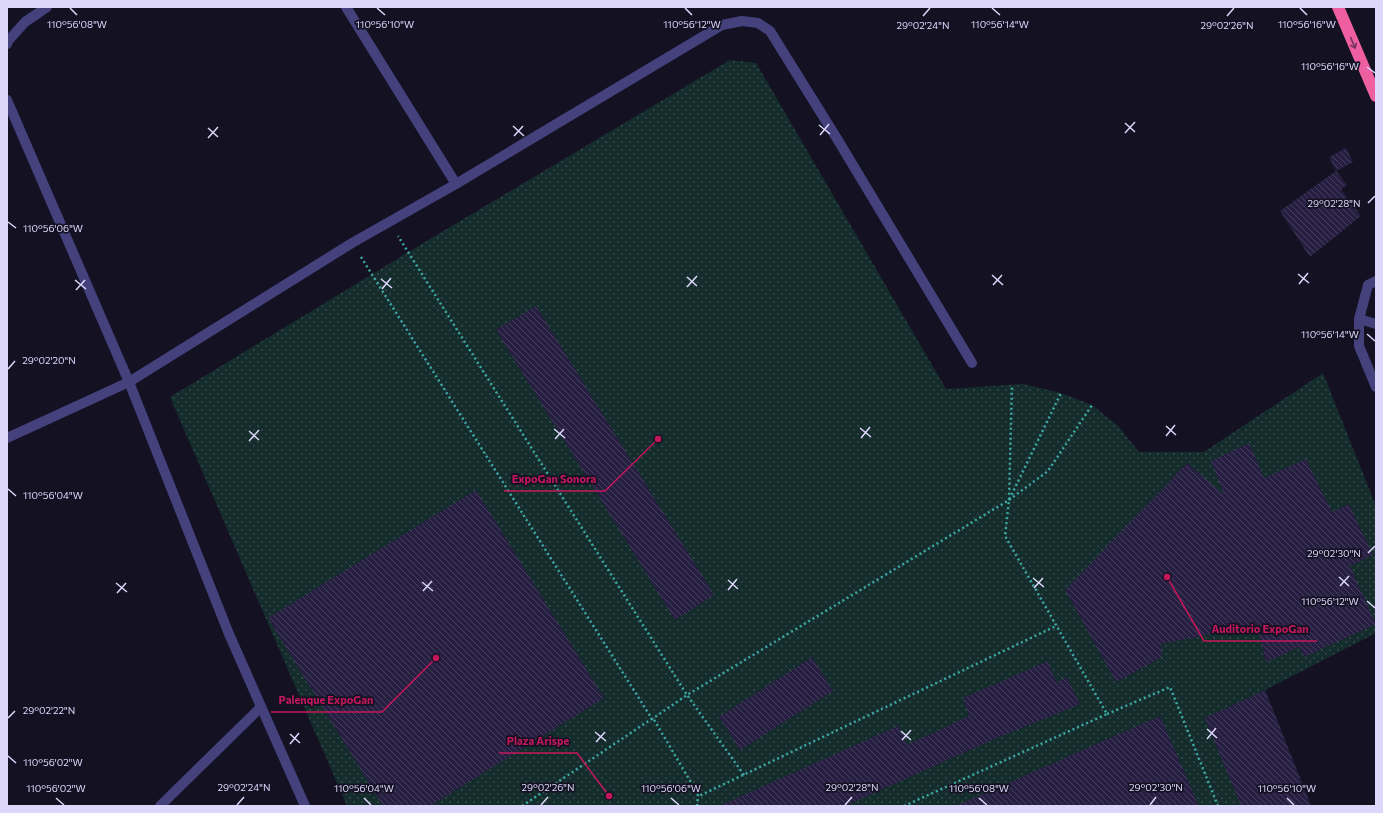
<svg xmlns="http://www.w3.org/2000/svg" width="1383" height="813" font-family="Commissioner,sans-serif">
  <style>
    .park { fill: url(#park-dots) }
    .building { fill: url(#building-back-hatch) }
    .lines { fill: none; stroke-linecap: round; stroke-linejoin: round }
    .path { stroke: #3caaa5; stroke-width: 2.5; stroke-dasharray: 2 3; stroke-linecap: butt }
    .lane { stroke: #44417d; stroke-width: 10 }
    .highway { stroke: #ee5fa1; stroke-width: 12 }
    .oneway { stroke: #76345c }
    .ticks { fill: none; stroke: #dcd7fb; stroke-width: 1.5 }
    .ticks-label { font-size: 10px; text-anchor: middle; fill: #dcd7fb; stroke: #141123; stroke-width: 3.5; stroke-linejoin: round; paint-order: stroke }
    .leader { fill: none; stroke: #c2185b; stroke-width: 1.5 }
    .callout-dot { fill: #c2185b; stroke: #141123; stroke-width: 1.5 }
    .callout-label { font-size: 11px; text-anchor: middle; font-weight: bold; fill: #c2185b; stroke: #141123; stroke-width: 3.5; stroke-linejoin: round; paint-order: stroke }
  </style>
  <defs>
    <pattern id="park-dots" width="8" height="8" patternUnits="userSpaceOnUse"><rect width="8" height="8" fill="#152c2c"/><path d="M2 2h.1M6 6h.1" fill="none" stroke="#364a4c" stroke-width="1.8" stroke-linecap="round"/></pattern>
    <pattern id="building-back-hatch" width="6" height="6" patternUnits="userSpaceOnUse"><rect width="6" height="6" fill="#271f42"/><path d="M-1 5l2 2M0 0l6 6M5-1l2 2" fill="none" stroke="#463f5e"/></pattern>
  </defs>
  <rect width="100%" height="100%" fill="#141123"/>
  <path class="park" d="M730 60 756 63 946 389 1023 384 1061 393 1092 405 1118 426 1139 452H1204L1323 373 1376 506V633L1265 690 1311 806H347L170 397 430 239Z"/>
  <g class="building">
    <path d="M1346 148 1353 162 1336 171 1329 157Z"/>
    <path d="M1336 171 1347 185 1341 190 1361 216 1310 257 1280 211Z"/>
    <path d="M536 306 714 595 675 620 496 330Z"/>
    <path d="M1249 443 1264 478 1306 459 1332 512 1349 504 1373 555 1350 566 1376 624 1304 657 1299 647 1266 662 1257 625 1161 644 1162 657 1116 682 1065 590 1187 463 1224 495 1211 461Z"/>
    <path d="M476 490 604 698 430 806H383L268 618Z"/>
    <path d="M812 657 833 691 740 750 719 717Z"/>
    <path d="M1048 661 1056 682 1067 677 1080 704 992 740 845 806H719L898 726 907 745 969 716 963 698Z"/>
    <path d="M1265 690 1311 806H1241L1205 718Z"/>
    <path d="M1160 716 1198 804 1193 806H956Z"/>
  </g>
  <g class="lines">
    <g class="path">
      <path d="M361 257 652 719 687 695 398 236"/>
      <path d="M1009 500 1048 471 1092 405"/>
      <path d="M1107 714 1170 687 1218 806"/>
      <path d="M744 775 687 695 1009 500 1012 385"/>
      <path d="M522 806 653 718 699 796 1056 626"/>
      <path d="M697 806 698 795"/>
      <path d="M904 806 1107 714 1005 536 1009 500 1061 393"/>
    </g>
    <g class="lane">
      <path d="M346 7 456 184"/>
      <path d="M7 44 8 41 25 22 47 7"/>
      <path d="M7 100 129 382 229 634 305 806"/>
      <path d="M1376 281 1368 285 1359 319V346L1376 387"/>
      <path d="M1359 319 1376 324"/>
      <path d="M7 438 129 382 352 243 456 184 722 25 742 21 758 23 770 31 836 137 972 363"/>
      <path d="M160 806 261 707"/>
    </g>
    <path class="highway" d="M1338 7 1376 96"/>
  </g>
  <defs><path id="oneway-shaft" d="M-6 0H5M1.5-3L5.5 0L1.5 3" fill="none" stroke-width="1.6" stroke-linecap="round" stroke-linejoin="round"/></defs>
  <use class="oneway" href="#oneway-shaft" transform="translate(1353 43) rotate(67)"/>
  <path class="ticks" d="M70 8 77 15M377 8 385 15M685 8 692 15M992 8 1000 15M1300 8 1307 15M923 16 930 8M1227 16 1234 8M1367 67 1375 73M1125 123 1135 132M819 125 830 134M513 126 524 136M208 128 218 137M1125 133 1135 122M820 135 829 124M514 136 523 126M208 138 218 127M1368 203 1375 196M8 222 16 228M1298 274 1309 283M992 275 1003 285M687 277 697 286M381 279 392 288M75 280 86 289M1299 284 1308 273M993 285 1002 275M687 287 697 276M382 289 391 278M76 290 85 280M1367 334 1375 341M8 369 15 361M1166 426 1176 435M860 428 871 437M554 429 565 438M249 431 259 440M1166 436 1175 425M861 438 870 427M555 439 564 429M249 441 259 430M8 489 16 496M1368 553 1375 546M1339 577 1349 586M1033 578 1044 587M728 580 738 589M422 582 433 591M116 583 127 592M1340 586 1349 576M1034 588 1043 578M728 590 737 579M423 591 432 581M117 593 126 583M1367 601 1375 608M8 718 15 711M1207 729 1217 738M901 731 911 740M595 732 606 741M290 734 300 743M1207 739 1216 728M902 740 911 730M596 742 605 732M290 744 299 733M8 756 16 763M56 798 64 805M364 798 371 805M671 798 679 805M979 798 987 805M1287 798 1294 805M237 805 244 797M541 805 548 797M845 805 852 797M1150 805 1156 797"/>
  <g class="ticks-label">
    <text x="77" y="28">110°56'08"W</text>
    <text x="385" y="28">110°56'10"W</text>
    <text x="692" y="28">110°56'12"W</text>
    <text x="1000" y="28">110°56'14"W</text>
    <text x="1307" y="28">110°56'16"W</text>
    <text x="923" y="29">29°02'24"N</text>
    <text x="1227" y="29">29°02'26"N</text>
    <text x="1330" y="70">110°56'16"W</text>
    <text x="1334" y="207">29°02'28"N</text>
    <text x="53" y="232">110°56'06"W</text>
    <text x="1330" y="338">110°56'14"W</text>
    <text x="49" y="364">29°02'20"N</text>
    <text x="53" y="499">110°56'04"W</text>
    <text x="1334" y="557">29°02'30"N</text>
    <text x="1330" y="605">110°56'12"W</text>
    <text x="49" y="714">29°02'22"N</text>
    <text x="53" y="766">110°56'02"W</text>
    <text x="244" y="791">29°02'24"N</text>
    <text x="548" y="791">29°02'26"N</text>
    <text x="852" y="791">29°02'28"N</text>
    <text x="1156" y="791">29°02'30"N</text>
    <text x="56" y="792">110°56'02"W</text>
    <text x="364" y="792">110°56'04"W</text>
    <text x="671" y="792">110°56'06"W</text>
    <text x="979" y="792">110°56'08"W</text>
    <text x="1287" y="792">110°56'10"W</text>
  </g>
  <path class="leader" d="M658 439L605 491H504M1167 577L1204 641H1317M436 658L382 712H271M609 796L577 753H499"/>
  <g class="callout-dot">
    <circle cx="658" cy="439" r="4"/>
    <circle cx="1167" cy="577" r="4"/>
    <circle cx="436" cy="658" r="4"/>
    <circle cx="609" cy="796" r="4"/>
  </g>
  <g class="callout-label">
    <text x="554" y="483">ExpoGan Sonora</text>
    <text x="1260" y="633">Auditorio ExpoGan</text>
    <text x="326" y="704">Palenque ExpoGan</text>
    <text x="538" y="745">Plaza Arispe</text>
  </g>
  <rect width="1383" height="813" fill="none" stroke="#dcd7fb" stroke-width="16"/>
</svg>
